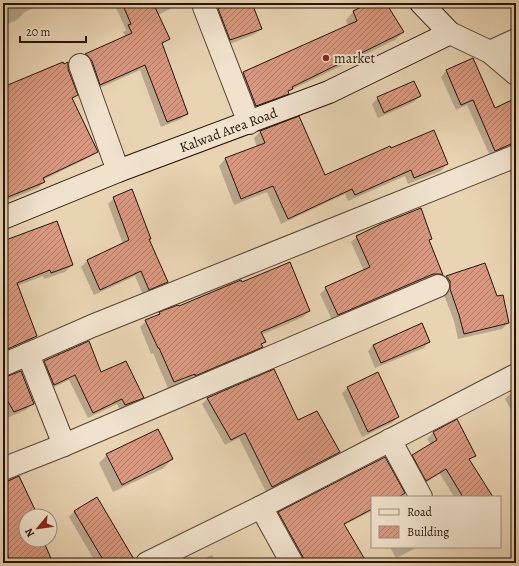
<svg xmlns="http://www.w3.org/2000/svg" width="519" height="566" font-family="Alegreya,serif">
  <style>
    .shadow { fill: #0003; fill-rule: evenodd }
    .building { fill: url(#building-hatch); stroke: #261406 }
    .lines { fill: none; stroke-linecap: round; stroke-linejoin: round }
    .street-casing { stroke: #564431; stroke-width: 24 }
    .secondary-casing { stroke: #261406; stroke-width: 24 }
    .street { stroke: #f0e2cd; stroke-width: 22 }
    .secondary { stroke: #f0e2cd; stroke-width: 22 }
    .poi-dot { fill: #8f2418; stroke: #f0e2cd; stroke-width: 1.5 }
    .labels { text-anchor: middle; stroke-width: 4; stroke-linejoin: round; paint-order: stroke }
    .poi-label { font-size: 14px; fill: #261406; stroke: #f0e2cd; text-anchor: start }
    .street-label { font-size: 14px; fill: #261406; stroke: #f0e2cd }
  </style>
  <defs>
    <pattern id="building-hatch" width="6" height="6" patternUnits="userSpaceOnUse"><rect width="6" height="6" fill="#d9987f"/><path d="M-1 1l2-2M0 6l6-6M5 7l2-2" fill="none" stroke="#b07b66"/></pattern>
  </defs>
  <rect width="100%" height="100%" fill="#e8d3b2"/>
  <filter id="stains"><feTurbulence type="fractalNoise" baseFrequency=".005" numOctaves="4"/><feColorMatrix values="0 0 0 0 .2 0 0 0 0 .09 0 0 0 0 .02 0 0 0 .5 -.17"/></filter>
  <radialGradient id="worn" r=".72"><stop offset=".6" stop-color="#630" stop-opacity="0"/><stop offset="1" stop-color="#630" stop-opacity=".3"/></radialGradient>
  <g class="shadow">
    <path d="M3,3H44L25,12L17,20L3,26Z"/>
    <path d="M114,3H182L158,15L169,39L161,45L187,114L181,119L161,127L140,70L95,90L80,60L86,55L126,37L123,32L126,30ZM87,55H89L95,64L94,65Z"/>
    <path d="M249,3H251L261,28L255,34L225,46L215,20L220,14Z"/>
    <path d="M373,3H385L403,32L395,40L289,91L281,101L248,113L236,80L243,73L348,26L346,20L353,12Z"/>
    <path d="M67,69L76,95L72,100L97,151L90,157L43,180L44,182L38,188L3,202V84L5,87Z"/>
    <path d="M446,71L495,110L516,101V151L490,156L467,105L456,110L441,77Z"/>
    <path d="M420,96L414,102L378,118L372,104L378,98Z"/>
    <path d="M299,118L324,176L447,164L441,171L408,184L405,176L348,201L345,194L281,224L267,192L234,205L219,166L225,159L257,147L254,138L260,132Z"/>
    <path d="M114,198L150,238L148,240L167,282L161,287L143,295L135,276L94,295L81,267L87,261L123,244L108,204Z"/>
    <path d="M357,237L431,239L429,242L442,275L436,280L332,320L320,294L326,288L364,271L351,242Z"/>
    <path d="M3,238L5,241L72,265L65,272L44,279L43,276L17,286L36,336L29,343L3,354Z"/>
    <path d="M484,264L496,297L508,323L502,329L458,339L454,321L444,295V287L441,283L446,277Z"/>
    <path d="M241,284L309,311L303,317L261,335L264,341L261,345L262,347L255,353L189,381L188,380L168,388L153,353L151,354L140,327L146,321L157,316L160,313Z"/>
    <path d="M515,321H516V341L510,327Z"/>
    <path d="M429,342L424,348L375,368L368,351L373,345Z"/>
    <path d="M45,361L100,374L143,397L137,403L120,410L117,404L88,418L69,380L48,390L39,367Z"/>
    <path d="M3,378L33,403L26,410L7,418L3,411Z"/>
    <path d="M348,388L398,417L392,423L362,437L342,393Z"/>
    <path d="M516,390V419L505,399L511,393Z"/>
    <path d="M208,398L298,422L339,452L333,458L266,492L239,438L225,445L202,404Z"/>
    <path d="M457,421L474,456L469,461L492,497H454L440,474L420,486L407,461L413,456L431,445L427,439L433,433Z"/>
    <path d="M107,455L172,459L164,468L113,492L99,463Z"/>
    <path d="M385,458L406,497H372V511L344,525L366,563H299L274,518L279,513Z"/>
    <path d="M3,482L37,516H26V540H41L52,563H3Z"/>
    <path d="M97,498L127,563H96L69,517L74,512Z"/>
    <path d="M390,547H418L396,558Z"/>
    <path d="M212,555L216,563H194Z"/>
  </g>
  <g class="building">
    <path d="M122,3H153L170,39L162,43L188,114L167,122L145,65L100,85L92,61L88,56L85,54L132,33L128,25L131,24Z"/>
    <path d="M216,3H252L262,29L230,40Z"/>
    <path d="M370,3H386L404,32L292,87L293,89L288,91L289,94L256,106L243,72L357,21L353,11Z"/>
    <path d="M473,58L495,108L516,98V144H511L495,151L473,100L461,105L446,70Z"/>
    <path d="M63,62L64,64L68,62V69L78,95L72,98L98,152L43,178L45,182L3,199V87Z"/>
    <path d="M414,81L421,96L384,113L377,97Z"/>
    <path d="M299,116L325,175L390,146L391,148L434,130L448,164L414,178L411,170L355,195L352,189L288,219L273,186L241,199L225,158L265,143L260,131Z"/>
    <path d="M132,189L151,239H149L168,282L149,290L141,271L100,290L87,260L129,240L113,197Z"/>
    <path d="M421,208L432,239L429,240L443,275L439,274H433L338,315L325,287L370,267L356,236L381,224Z"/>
    <path d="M57,221L73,265L51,273L50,270L17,283L37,336L3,351V241Z"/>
    <path d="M290,262L310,311L261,332L266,342L261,344L263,347L195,376V374L174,382L159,348H158L145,320L160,314L159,312L178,305L179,306L241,280L242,282Z"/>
    <path d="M485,263L497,296L503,295L509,323L464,334L459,315L450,289V281L446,276Z"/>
    <path d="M422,323L430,342L381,363L373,345Z"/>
    <path d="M89,341L101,372L126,361L144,398L125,405L122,399L93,413L75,375L54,385L44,361Z"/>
    <path d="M274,369L298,420L317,411L340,452L272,487L245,433L231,440L207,398Z"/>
    <path d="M21,371L34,404L14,412L3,393V377L8,376Z"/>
    <path d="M378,372L399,417L368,432L347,387Z"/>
    <path d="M457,419L476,456L469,459L493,497H463L446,469L426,481L412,455L437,440L433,432Z"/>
    <path d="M158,429L173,459L122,485L106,454Z"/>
    <path d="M385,457L405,493L399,497H372V509L344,524L367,563H304L303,557L278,512Z"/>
    <path d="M19,476L38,516H26V540H43L53,563H11L3,546V481H8Z"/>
    <path d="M97,497L135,561V563H105L74,511Z"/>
  </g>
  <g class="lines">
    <g class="street-casing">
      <g id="street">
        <path d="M204,7L249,123"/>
        <path d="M450,33L490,52L516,74"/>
        <path d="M490,52L516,40"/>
        <path d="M80,65L118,171"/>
        <path d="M28,354L64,445"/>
        <path d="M3,365L92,326L516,156"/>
        <path d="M390,440L421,497"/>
        <path d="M3,469L64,445L438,286"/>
        <path d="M261,507L292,563"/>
        <path d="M147,563L261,507L516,375"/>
      </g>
    </g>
    <g class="secondary-casing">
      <g id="secondary">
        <path id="s1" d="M3,218L118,171L329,92L450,33L421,3"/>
      </g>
    </g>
    <use href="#street" class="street"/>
    <use href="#secondary" class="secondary"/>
  </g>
  <circle class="poi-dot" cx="326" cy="58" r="4"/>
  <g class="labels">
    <g class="poi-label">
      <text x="334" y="63">market</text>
    </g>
    <g class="street-label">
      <text dy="5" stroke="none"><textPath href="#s1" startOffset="242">Kalwad Area Road</textPath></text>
    </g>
  </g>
  <rect width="519" height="566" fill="none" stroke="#e8d3b2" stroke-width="16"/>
  <rect x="4" y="4" width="511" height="558" fill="none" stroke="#261406" stroke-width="2"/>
  <rect x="8" y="8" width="503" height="550" fill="none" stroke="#261406"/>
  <rect x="371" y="496" width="130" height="52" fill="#f0e2cd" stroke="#9f907d"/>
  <rect x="379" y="509" width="20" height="6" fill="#f0e2cd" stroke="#9f907d"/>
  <text x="407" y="516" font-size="12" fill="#261406">Road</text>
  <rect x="379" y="526" width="20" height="12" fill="url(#building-hatch)" stroke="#9f907d"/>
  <text x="407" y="536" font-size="12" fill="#261406">Building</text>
  <g transform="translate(38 528) rotate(241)"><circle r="19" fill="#f0e2cd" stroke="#9f907d"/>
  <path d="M0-3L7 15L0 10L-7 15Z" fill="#8f2418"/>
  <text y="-6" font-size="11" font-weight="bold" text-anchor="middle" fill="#261406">N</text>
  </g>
  <path d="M20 36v6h66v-6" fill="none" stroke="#261406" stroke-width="2"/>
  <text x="26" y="36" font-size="12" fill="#261406" stroke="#f0e2cd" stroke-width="3" paint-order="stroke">20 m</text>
  <rect width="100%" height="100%" filter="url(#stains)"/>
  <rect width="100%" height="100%" fill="url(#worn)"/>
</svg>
